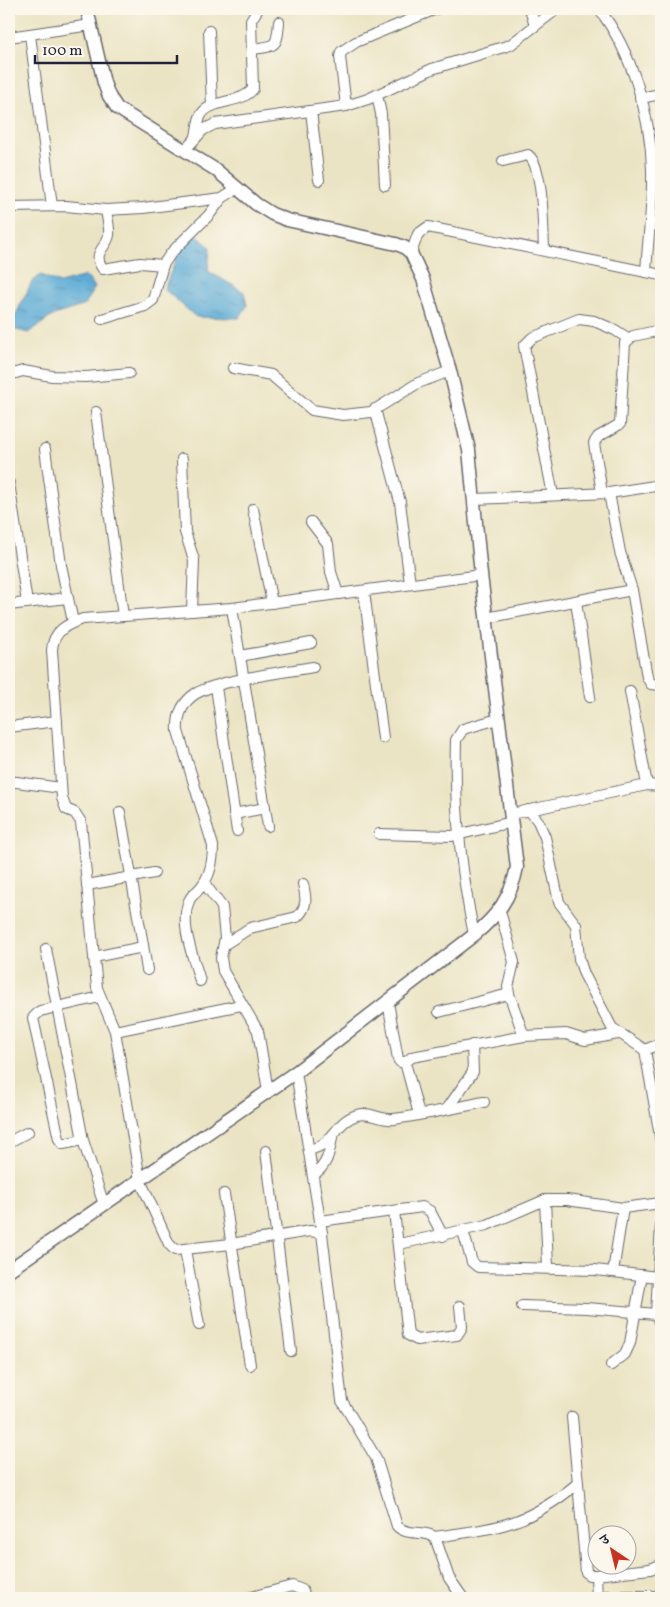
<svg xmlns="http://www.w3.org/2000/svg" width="670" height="1607" font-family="Vollkorn,'Noto Serif Devanagari',serif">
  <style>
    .water { fill: url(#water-ripples); stroke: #3e6688 }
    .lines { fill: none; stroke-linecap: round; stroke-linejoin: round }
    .minor-casing { stroke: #68666b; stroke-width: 12 }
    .tertiary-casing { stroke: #68666b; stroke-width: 15 }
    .minor { stroke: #fff; stroke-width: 10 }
    .tertiary { stroke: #fff; stroke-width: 12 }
  </style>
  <defs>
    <pattern id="water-ripples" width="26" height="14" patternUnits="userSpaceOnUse" patternTransform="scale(1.25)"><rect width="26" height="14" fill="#5babd5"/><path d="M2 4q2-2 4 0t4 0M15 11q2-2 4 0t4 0" fill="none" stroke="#4b8bae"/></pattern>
  </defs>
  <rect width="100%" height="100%" fill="#fbf7ec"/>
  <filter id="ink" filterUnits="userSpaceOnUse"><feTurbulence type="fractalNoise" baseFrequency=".02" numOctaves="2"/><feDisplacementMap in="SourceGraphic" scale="10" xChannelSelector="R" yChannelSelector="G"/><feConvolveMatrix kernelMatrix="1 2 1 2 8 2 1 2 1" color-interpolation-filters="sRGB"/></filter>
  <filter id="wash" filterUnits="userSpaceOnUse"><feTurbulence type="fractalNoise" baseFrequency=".0096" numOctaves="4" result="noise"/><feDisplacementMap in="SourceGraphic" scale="20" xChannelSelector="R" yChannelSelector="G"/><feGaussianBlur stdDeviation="1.12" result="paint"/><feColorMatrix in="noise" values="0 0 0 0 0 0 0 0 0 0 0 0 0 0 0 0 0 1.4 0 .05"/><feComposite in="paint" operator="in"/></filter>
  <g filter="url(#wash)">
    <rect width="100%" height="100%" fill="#ebe4c4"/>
    <g class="water">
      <path d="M197,236L210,247L208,271L244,292L247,306L239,318L196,317L164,289L183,242Z"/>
      <path d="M41,275L60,283L86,276L95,287L85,305L54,315L28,333L9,328L32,282Z"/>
    </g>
  </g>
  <g filter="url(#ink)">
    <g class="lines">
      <g class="minor-casing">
        <g id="minor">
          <path d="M530,9L535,26"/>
          <path d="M599,9C632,52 651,116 652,170C653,204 648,238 646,272"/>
          <path d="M209,31L212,106"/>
          <path d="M30,35L52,206"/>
          <path d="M9,37L91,25"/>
          <path d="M253,49C277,46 277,46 279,22"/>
          <path d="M377,95L381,114L385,185"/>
          <path d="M640,98L661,94"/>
          <path d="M346,106L340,57L341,52L356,42L436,9"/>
          <path d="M311,111L319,180"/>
          <path d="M196,137C197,131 198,123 200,117C208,98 241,105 253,89L251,20L258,9"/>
          <path d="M185,150L203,130L215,124L346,106L368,99L432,69L510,45L557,9"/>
          <path d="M503,161L528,155C544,166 543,231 544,250"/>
          <path d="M9,207L66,206L106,210L143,208L222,198"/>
          <path d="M106,210C107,218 110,228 109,235C107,248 91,252 103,269L140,263L163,265"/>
          <path d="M411,253L418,234L428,227L661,275"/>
          <path d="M102,319L145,306L153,300L163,265L171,253L209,215L222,198L236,189"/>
          <path d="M233,368L271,375L312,410L343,415L371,412L418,383L450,371"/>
          <path d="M9,375L23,371L52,376L86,377L129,373"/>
          <path d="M375,409L400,502L410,584"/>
          <path d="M96,412L123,616"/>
          <path d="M45,449L61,565L73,622"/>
          <path d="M182,459L185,532L194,560L192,611"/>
          <path d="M9,483L27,603"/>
          <path d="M602,493L594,443L598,437L620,424L625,343L633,336L661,330"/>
          <path d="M609,493L620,552L632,590L647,677L651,684L661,685"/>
          <path d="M553,495L524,346L532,338L579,319L594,321L615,330L629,339"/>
          <path d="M475,499L609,493L661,485"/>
          <path d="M253,509L272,603"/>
          <path d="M311,522L328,544L331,572L338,594"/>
          <path d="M364,591L383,738"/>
          <path d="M576,601L590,697"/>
          <path d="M9,605L67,598"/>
          <path d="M232,608L268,826"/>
          <path d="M486,618L632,590"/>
          <path d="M240,656L311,643"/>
          <path d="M216,687L237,831"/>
          <path d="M630,691L647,785"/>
          <path d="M9,727L57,721"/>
          <path d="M9,781L61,788"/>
          <path d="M529,810L538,821L545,837L559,902L576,925L579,959L584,974L612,1028L645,1050L661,1142"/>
          <path d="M234,814L265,808"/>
          <path d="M511,814L647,785L661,786"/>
          <path d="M379,834L452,836L512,822"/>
          <path d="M204,883L222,907L225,938L221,958L223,971L258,1031L268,1091"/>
          <path d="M87,885L154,873"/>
          <path d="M500,911L514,962L508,987L509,994L524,1036"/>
          <path d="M474,935C461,871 454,806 456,740L463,729L498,719"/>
          <path d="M225,944L250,928L297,917C308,907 306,897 303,884"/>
          <path d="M143,945L147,970"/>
          <path d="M46,949L83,1140L104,1205"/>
          <path d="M94,957L138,948L143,945L120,812"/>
          <path d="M200,981C194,958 179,925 189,901C191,895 197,892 201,887C211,875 213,861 213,846L178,731C177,716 182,703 195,694C218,680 284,672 313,667"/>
          <path d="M388,1002L398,1059L400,1062H406"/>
          <path d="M439,1012L509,994"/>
          <path d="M115,1031L241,1005"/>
          <path d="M645,1050L661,1043"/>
          <path d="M296,1072L322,1233"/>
          <path d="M447,1109L473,1072L472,1045"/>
          <path d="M419,1114L406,1066V1062L412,1057L524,1036L566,1034L585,1040L618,1034"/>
          <path d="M83,1140L63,1144L59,1139L33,1018L40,1011L100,997"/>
          <path d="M9,1142L28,1132"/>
          <path d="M309,1150C336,1144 334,1122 357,1115C369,1111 381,1121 394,1119C424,1115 454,1108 484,1102"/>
          <path d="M266,1151L291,1351"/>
          <path d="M313,1175C327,1166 329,1154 332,1138"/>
          <path d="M224,1194L250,1365"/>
          <path d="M545,1200L548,1267"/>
          <path d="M394,1211L408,1335L417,1340L457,1335L462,1327L460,1306"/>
          <path d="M320,1221L422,1207L430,1211L443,1236"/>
          <path d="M661,1225L656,1314L661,1327"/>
          <path d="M463,1231L472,1262L478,1267L595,1270L658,1277"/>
          <path d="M399,1244L487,1225L545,1200H567L623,1208L661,1203"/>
          <path d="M185,1250L199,1325"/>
          <path d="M613,1272L623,1208"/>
          <path d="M522,1306L587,1308L656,1314"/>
          <path d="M611,1365L625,1354L630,1343L642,1275"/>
          <path d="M572,1417L586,1572L589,1575H596L650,1569L661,1565"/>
          <path d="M435,1537C497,1528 526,1526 577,1484"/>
          <path d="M596,1575L597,1598"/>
          <path d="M597,1596H661"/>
          <path d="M248,1598L292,1586L302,1590L306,1598"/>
          <path d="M463,1598L449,1578L435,1537C423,1530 406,1536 397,1526L376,1458L342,1401L322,1233L310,1231L231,1244L175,1250L169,1244L140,1180L115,1031L97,988L81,822L75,813L66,809L62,798L52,650C53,631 67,624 83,619L232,608L481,575"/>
        </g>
      </g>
      <g class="tertiary-casing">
        <path id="tertiary" d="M9,1270L296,1072L474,935C497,916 511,898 517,867L481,575L469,450L450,371L423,279L411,253L404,247L396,244L287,220L272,214L256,204L216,170L117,108L109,96L104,83L87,9"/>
      </g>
      <use href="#minor" class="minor"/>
      <use href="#tertiary" class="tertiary"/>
    </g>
  </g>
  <rect width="670" height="1607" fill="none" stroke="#fbf7ec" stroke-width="30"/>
  <g transform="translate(612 1550) rotate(325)"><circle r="24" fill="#fbf7ec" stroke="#a4a2a5"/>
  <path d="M0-4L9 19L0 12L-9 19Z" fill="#c8321e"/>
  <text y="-8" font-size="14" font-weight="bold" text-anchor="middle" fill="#22223b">उ</text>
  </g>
  <path d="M35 55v8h142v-8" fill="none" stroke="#22223b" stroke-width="2.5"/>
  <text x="42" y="55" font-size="15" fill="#22223b" stroke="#fbf7ec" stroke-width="4" paint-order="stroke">100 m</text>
</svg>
